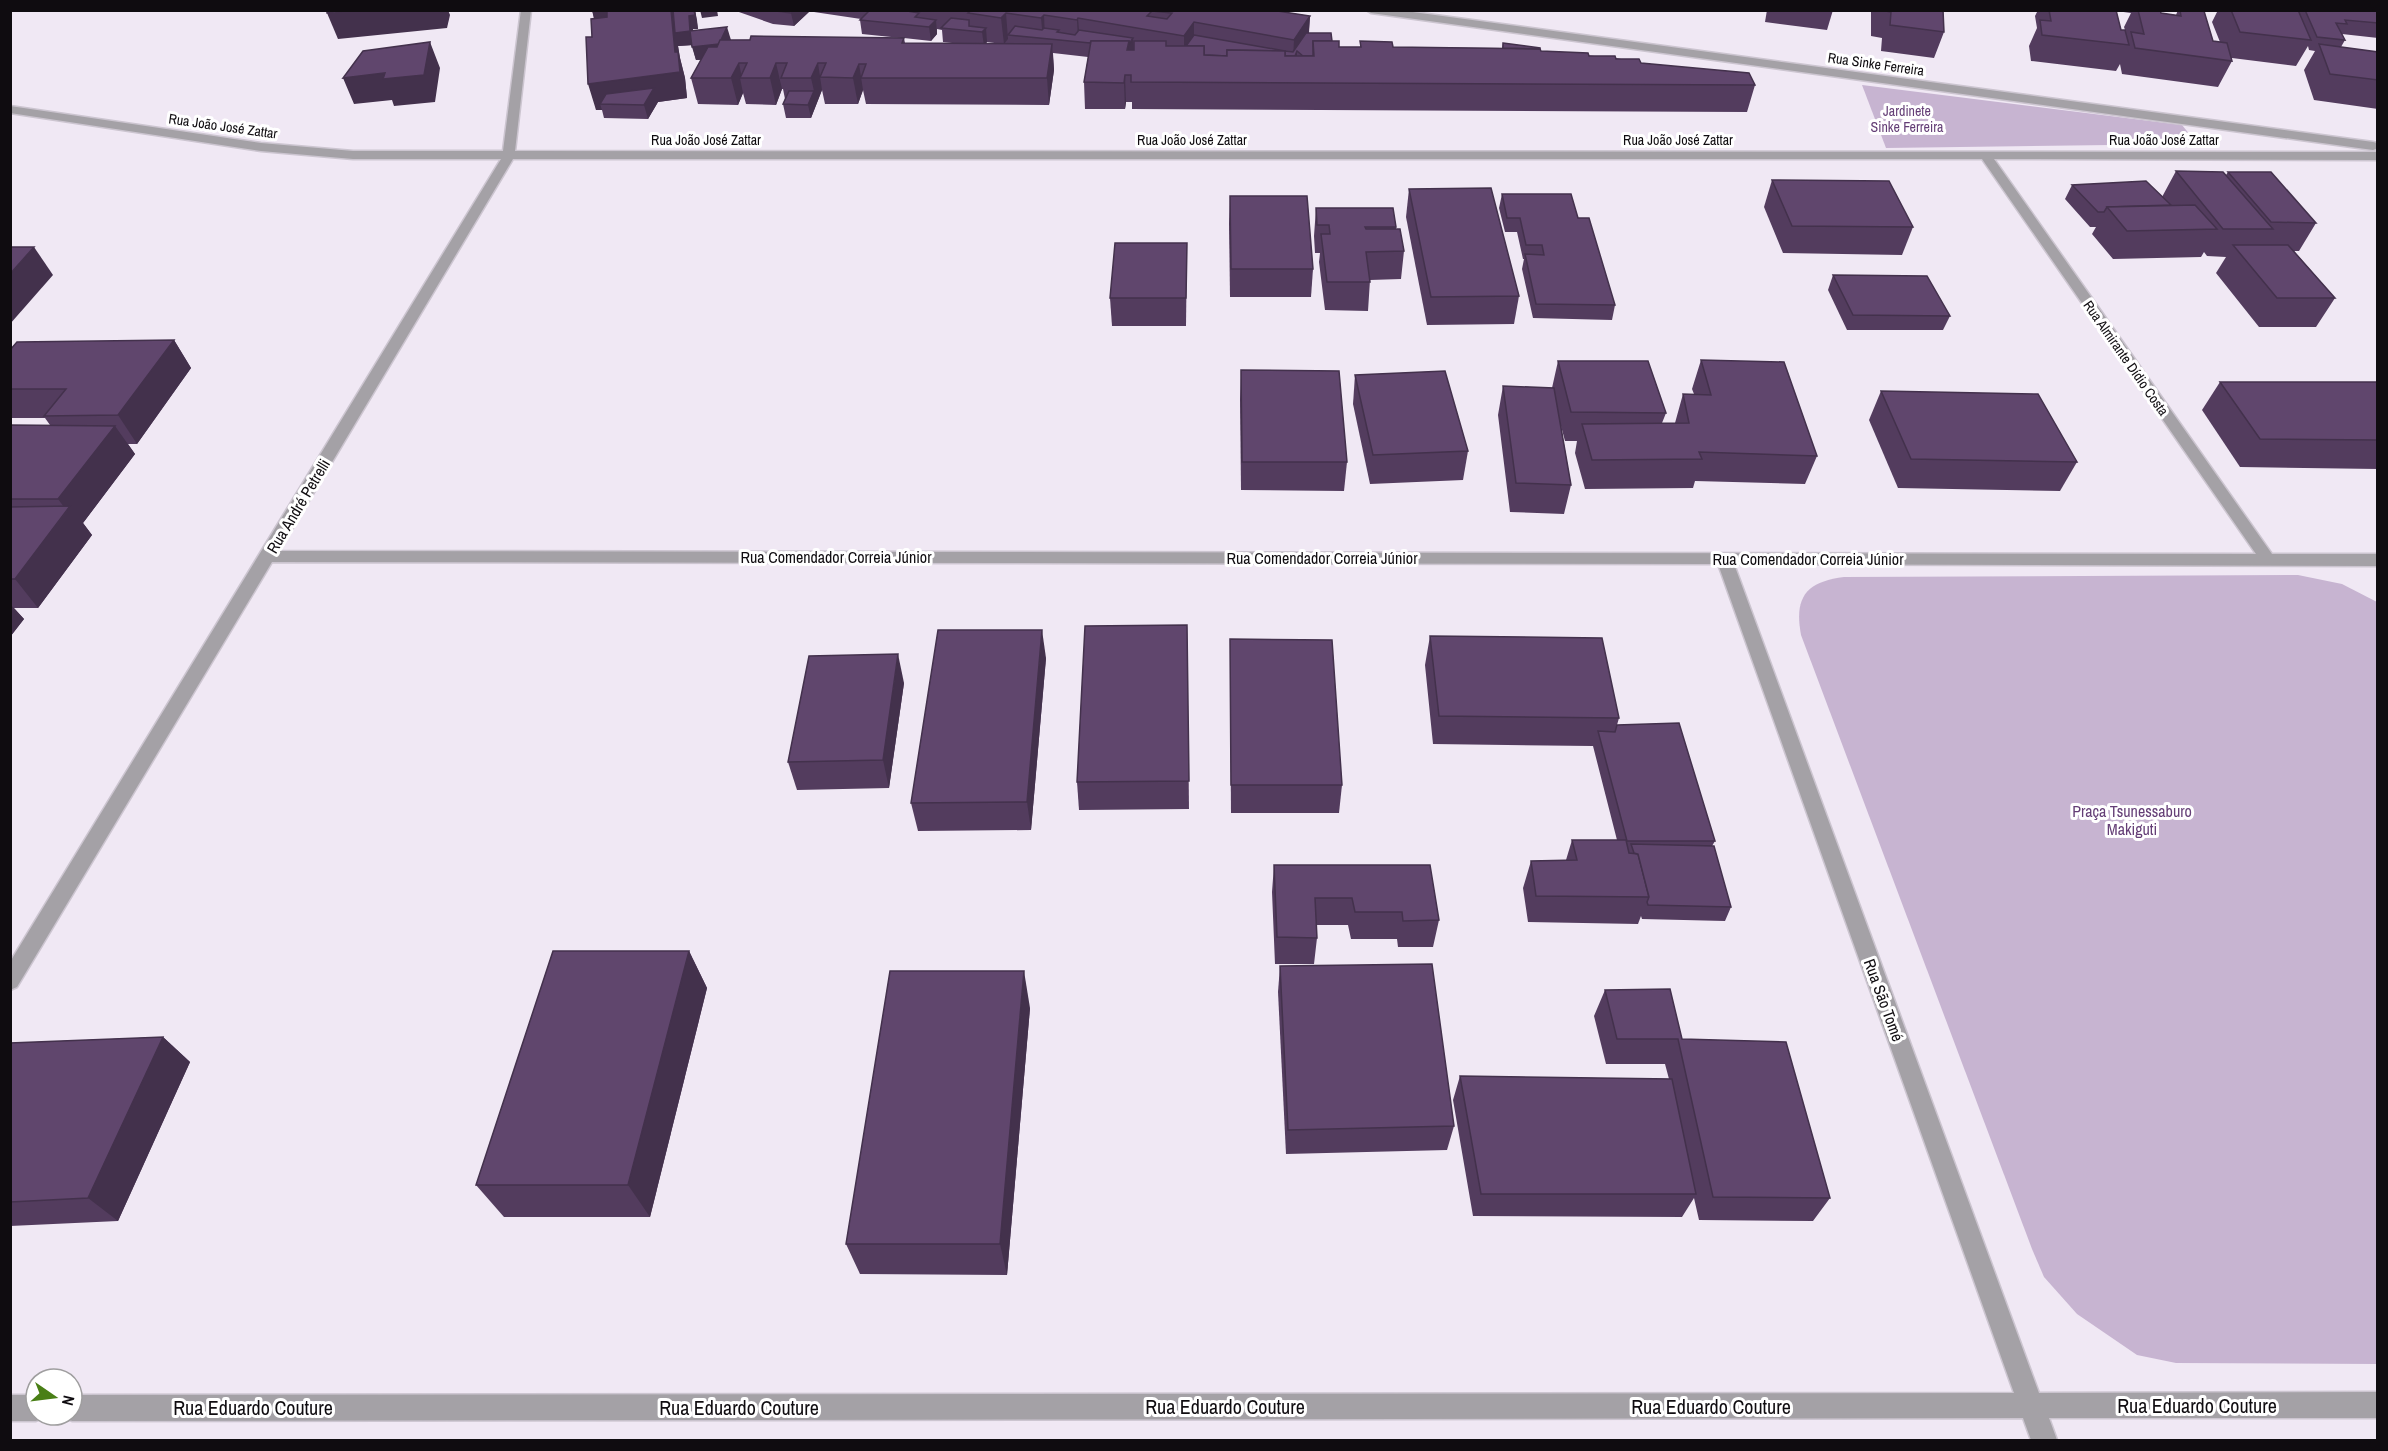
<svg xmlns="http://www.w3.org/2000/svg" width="2388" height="1451" font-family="'Archivo Narrow',sans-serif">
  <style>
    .green { fill: #c7b4d1 }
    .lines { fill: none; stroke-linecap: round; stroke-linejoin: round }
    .street-casing { stroke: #ccc5d0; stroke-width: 3 }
    .street { fill: #a4a1a6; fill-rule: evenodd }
    .wall { fill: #533c5e; fill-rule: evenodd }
    .shaded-wall { fill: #43314c }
    .building { fill: #60466d; stroke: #43314c; stroke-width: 1.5; fill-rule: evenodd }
    .labels { text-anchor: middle; stroke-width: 6; stroke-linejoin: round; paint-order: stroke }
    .far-street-label { font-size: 14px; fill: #0f0c10; stroke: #fff }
    .far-park-label { font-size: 14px; fill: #643e76; stroke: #fff }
    .street-label { font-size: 16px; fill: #0f0c10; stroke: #fff }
    .park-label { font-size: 16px; fill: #643e76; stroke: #fff }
    .near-street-label { font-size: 20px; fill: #0f0c10; stroke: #fff }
  </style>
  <rect width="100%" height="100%" fill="#f0e8f4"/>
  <g class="green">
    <path d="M1862,85L2182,125L2195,141L2189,144L1886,148Z"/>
    <path d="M2298,575L2342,584L2377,602V1364L2176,1363L2137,1355L2077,1314L2044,1277L2032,1249L1801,635C1794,597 1806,582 1844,577Z"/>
  </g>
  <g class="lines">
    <g class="street-casing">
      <g id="street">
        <path d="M521,10H531L515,151L2378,152V160L1994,159L2272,554H2378V566L1734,564L2039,1393L2378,1392V1418H2049L2057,1440H2031L2023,1418L72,1421L63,1417L62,1415H72V1395L2014,1393L1718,564L272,562L17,987L10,990V962L501,159H353L261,151L10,113V106L261,143L353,151H503ZM513,159H1982L2256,554L279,551Z"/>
        <path d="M1366,10H1398L2373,142L2377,143L2378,148L2373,150L1371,13Z"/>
        <path d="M10,1395H36V1415H46L45,1417L36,1421H10Z"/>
      </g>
    </g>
    <use href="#street" class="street"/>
  </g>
  <g class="wall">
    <path d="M592,10H695L698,29H693V31L730,40L901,38L862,34L860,20L861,19L814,12L813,10H1271L1310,16L1309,33L1332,41L1339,47H1360V41L1393,47L1502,48L1503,43L1541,51L1616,58L1755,85L1747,112L1132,109V102H1126L1125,109H1085L1084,82L1088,57L1053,53L1054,70L1049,105L866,104L863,90L858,104H825L822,90L811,118H786L783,104L785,99L783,89H782L776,105L746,104L743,93L738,105L698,104L691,78L701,60H696L692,45L678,46L680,58L685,78L687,98L658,102L648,119L604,118L602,110H596L592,37L594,19ZM937,29L942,30L943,42L961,44L905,43L904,38L931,41L937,34ZM987,42L1002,44H985Z"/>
    <path d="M811,10L794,26L773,24L736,11Z"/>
    <path d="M1767,10H1833L1827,30L1765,22Z"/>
    <path d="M1871,10H1943L1944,32L1934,58L1881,51L1882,38L1871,36Z"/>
    <path d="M2038,10H2160L2161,13L2176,15L2178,10L2204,11L2213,41L2220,42L2212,22L2218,10H2377L2378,38L2342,34L2345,40L2341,47L2378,52V109L2314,100L2304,70L2315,51L2309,50L2308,46L2296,66L2232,58V61L2218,87L2122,74L2120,64L2116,71L2031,61L2029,46L2037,28L2035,16ZM2116,11L2131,13L2124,27L2125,30H2121Z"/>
    <path d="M2176,171L2226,175L2228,172L2316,223L2299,251H2294L2335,298L2316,327H2259L2216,273L2226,257L2207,256L2204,252L2201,257L2113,259L2092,234L2096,227H2090L2065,199L2072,185L2162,197Z"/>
    <path d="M1772,180L1913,227L1902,255L1783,253L1764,207Z"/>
    <path d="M1409,189L1519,296L1514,324L1427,325L1406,217Z"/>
    <path d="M1502,194L1578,218L1615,305L1612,320L1533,318L1522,269L1524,259H1523L1517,232H1505L1499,208Z"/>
    <path d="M1230,196L1313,269L1311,297H1230L1229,223Z"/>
    <path d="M1316,208L1396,227V229L1404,251L1401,279L1370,280L1368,311L1325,310L1319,262L1320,253H1315L1314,236Z"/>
    <path d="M1187,243L1186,326H1112L1110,298Z"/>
    <path d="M1833,275L1950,316L1943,330H1847L1828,290Z"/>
    <path d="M174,340L191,368L137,444H128L135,454L83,523L92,535L38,608H14L24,619L10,637V425H50L45,418H10V389Z"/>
    <path d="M1701,360L1817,456L1805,484L1695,481L1693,488L1585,489L1575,453L1577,441H1565L1561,426L1571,485L1564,514L1510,512L1498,415L1503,386L1552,388L1558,361L1666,413L1662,423H1675L1683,394H1694L1692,389Z"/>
    <path d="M1241,370L1347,462L1344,491L1241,490L1240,399Z"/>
    <path d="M1355,375L1468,451L1463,480L1370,484L1353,404Z"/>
    <path d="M2220,382H2378V469L2240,467L2202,410Z"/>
    <path d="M1881,391L2077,462L2060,491L1898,488L1869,420Z"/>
    <path d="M1187,625L1189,809L1079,810L1077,782Z"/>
    <path d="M1430,636L1619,718L1617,725L1715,841L1712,846L1731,907L1725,921L1642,919L1641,916L1638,924L1528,922L1523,888L1531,861L1566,860L1572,840H1617L1593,746L1433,744L1425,665Z"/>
    <path d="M1230,639L1342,785L1339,813H1231L1230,667Z"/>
    <path d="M1046,658L1031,830L918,831L911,803Z"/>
    <path d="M904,683L889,788L797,790L788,762Z"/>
    <path d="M1274,865L1439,920L1433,947H1398L1397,939H1351L1348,925H1316L1317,938L1314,964H1275L1272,892Z"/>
    <path d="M689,951L707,988L650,1217H504L476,1185Z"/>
    <path d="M1280,966L1454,1126L1447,1150L1286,1154L1278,992Z"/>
    <path d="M1605,990L1682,1039L1830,1198L1813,1221L1699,1220L1694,1198L1682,1217L1473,1216L1453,1100L1460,1076L1669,1079L1665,1064H1606L1594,1016Z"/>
    <path d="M1030,1008L1007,1275L860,1274L846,1244Z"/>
    <path d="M163,1037L190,1062L118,1221L10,1226V1043Z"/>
  </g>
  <g class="shaded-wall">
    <path d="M353,10H448L450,15L447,28L338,39L327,13Z"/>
    <path d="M592,10H608L615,34L599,36Z"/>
    <path d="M671,10H675L689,16L695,10L697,20L698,29H693L694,45L678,46L680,58L685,78L687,98L658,102L648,119L644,105L600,104L602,110H596L588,84L675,52Z"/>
    <path d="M700,10H717L718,16L702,18Z"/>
    <path d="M794,10H811L794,26L791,13Z"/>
    <path d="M1006,13L1008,39L1004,44L1001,18Z"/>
    <path d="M1044,15L1045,39H1043L1041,18Z"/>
    <path d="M1310,16L1308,42L1297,51V65L1293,59L1294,40Z"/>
    <path d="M1078,18L1080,42H1078L1077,20Z"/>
    <path d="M936,20L937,34L931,41L929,27Z"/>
    <path d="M1194,22V48L1184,53V36Z"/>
    <path d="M727,27L731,40L722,57L696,60L692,47Z"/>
    <path d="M986,28L987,42L984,46L982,32Z"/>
    <path d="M1133,38L1134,52L1130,67L1128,76L1127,47Z"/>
    <path d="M430,42L440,68L435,102L394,106L392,100L354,104L343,78Z"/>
    <path d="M1052,44L1054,70L1049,105L1047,78Z"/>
    <path d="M739,63L742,78H740L743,93L738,105L731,78Z"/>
    <path d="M776,63L782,89L776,105L770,78Z"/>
    <path d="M818,63L822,90L811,118L808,105L814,91L811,78Z"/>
    <path d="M859,64L863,90L858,104L853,78Z"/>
    <path d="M1125,75L1126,102L1125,109L1124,83Z"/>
    <path d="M34,247L53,275L10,324V274Z"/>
    <path d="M174,340L191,368L137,444L118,415Z"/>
    <path d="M115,426L135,454L83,523L92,535L38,608L15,579L67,511L58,499Z"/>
    <path d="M10,604L24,619L10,637Z"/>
    <path d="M1042,630L1046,658L1031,830L1027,802Z"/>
    <path d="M898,654L904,683L889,788L883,760Z"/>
    <path d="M689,951L707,988L650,1217L628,1185Z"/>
    <path d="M1024,971L1030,1008L1007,1275L1000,1244Z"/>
    <path d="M163,1037L190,1062L118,1221L88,1198Z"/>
  </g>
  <g class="building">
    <path d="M327,10H353L327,13Z"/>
    <path d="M607,10H671L675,52H678L680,72L588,84L586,37H592L591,19L607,17Z"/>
    <path d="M673,10H694L695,15L689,16L690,31L727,27L719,44L692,47L690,31L675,33Z"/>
    <path d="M769,10H794L791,13Z"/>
    <path d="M870,10H901L919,13L915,17L936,20L929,27L860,20Z"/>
    <path d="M971,10H1271L1310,16L1294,40L1194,22L1184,36L1078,18L1077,20L1044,15L1041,18L1006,13L1001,18L968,13ZM1152,11L1172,13L1167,19L1147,16Z"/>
    <path d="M1879,10H1943L1944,32L1890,25L1891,12Z"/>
    <path d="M2049,10H2116L2121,30H2125L2129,45L2042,35L2040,20L2051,21Z"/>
    <path d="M2138,10H2160L2161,13L2181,16L2180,10L2204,11L2213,41L2227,43L2232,61L2135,48L2131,32L2144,34Z"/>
    <path d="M2231,10H2298L2311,40L2240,32Z"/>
    <path d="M2305,10H2377L2378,23L2345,20L2347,24L2336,23L2345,40L2317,37Z"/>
    <path d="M951,18L969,20V26L986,28L982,32L941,28Z"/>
    <path d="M1015,26L1042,30L1044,28L1059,30L1057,32L1075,35L1079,30L1133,38L1129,44V41H1091L1090,43L1008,35Z"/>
    <path d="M1306,33H1331L1332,41H1313V56H1303L1297,51L1295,56H1285V51L1293,52Z"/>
    <path d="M1194,35L1285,51L1227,50V56L1204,55V46H1186Z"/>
    <path d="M751,36L904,38L902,43L1052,44L1047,78H861L866,64H859L853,78L820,77L826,63H818L811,78H781L787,63H776L770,78H740L747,63H739L731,78H691L708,47H717L720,40H750Z"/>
    <path d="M1091,41H1129L1127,50H1134V41H1166V46H1204V55L1227,56V50L1285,51V56H1314L1313,41H1339V47H1361L1360,41L1392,42L1393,47L1540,49L1541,51L1588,53L1589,56H1615L1616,59H1639L1641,63L1749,73L1755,85L1131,82V75H1125L1124,83L1084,82Z"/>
    <path d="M430,42L424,75L383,79L385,73L343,78L363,51Z"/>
    <path d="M1503,43L1540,48V49L1503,48Z"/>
    <path d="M2319,44L2378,52V80L2330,74Z"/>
    <path d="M654,88L644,105L600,104L606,94Z"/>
    <path d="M789,91H814L808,105L783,104Z"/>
    <path d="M2176,171L2223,172L2273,229H2223Z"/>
    <path d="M2228,172H2271L2316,223L2271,222Z"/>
    <path d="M1772,180L1889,181L1913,227L1792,226Z"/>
    <path d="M2146,181L2171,205L2107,207L2104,212H2098L2072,185Z"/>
    <path d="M1491,188L1519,296L1431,297L1409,189Z"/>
    <path d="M1502,194H1571L1578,218H1589L1615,305L1536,304L1525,254L1544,255L1542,245H1526L1520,218H1507Z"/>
    <path d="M1230,196H1307L1313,269H1231Z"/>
    <path d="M2195,205L2217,229L2127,231L2107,207Z"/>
    <path d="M1316,208H1393L1396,227H1365L1366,229H1400L1404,251L1366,252L1370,282H1327L1321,234H1330L1329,225H1317Z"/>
    <path d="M1115,243H1187L1186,298H1110Z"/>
    <path d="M2233,245H2288L2335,298H2277Z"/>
    <path d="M10,247H34L10,274Z"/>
    <path d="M1833,275L1927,276L1950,316L1853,315Z"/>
    <path d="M174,340L118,415L44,416L66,389H10V350L17,342Z"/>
    <path d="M1701,360L1784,362L1817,456L1699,452L1702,459L1592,460L1582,424L1689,423L1683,394L1711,395Z"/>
    <path d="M1558,361H1648L1666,413L1571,412Z"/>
    <path d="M1241,370L1339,371L1347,462H1242Z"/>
    <path d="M1445,371L1468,451L1373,455L1355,375Z"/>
    <path d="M2220,382H2378V440L2260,439Z"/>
    <path d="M1503,386L1554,388L1571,485L1516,483Z"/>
    <path d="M1881,391L2038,394L2077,462L1911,459Z"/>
    <path d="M10,425L115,426L58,499H10Z"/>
    <path d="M70,506L15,579H10V507Z"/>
    <path d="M1187,625L1189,781L1077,782L1085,626Z"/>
    <path d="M938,630H1042L1027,802L911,803Z"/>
    <path d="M1430,636L1602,638L1619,718L1439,716Z"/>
    <path d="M1230,639L1332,640L1342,785H1231Z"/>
    <path d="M898,654L883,760L788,762L809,656Z"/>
    <path d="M1679,723L1715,841H1627L1598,731L1615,732L1617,725Z"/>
    <path d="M1572,840H1626L1629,853L1638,854L1649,897L1536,896L1531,861L1577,860Z"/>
    <path d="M1631,844L1714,846L1731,907L1648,905L1647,902L1649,897L1638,854L1634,853Z"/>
    <path d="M1274,865H1430L1439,920L1403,921L1402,912H1355L1352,898H1315L1317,938L1277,937Z"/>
    <path d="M553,951H689L628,1185H476Z"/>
    <path d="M1432,964L1454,1126L1288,1130L1280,966Z"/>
    <path d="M890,971H1024L1000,1244H846Z"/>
    <path d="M1670,989L1682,1039L1786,1042L1830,1198L1713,1197L1678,1039H1617L1605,990Z"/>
    <path d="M163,1037L88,1198L10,1202V1043Z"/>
    <path d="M1460,1076L1672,1079L1696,1194H1481Z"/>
  </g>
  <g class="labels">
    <g class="far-street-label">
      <text transform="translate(1876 64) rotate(8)" y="5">Rua Sinke Ferreira</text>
      <text transform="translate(223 126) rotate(8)" y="5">Rua João José Zattar</text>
      <text x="706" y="145">Rua João José Zattar</text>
      <text x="1192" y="145">Rua João José Zattar</text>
      <text x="1678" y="145">Rua João José Zattar</text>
      <text x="2164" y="145">Rua João José Zattar</text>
      <text transform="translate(2126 358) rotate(55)" y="5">Rua Almirante Dídio Costa</text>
    </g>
    <g class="far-park-label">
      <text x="1907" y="116">Jardinete<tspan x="1907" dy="16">Sinke Ferreira</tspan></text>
    </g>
    <g class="street-label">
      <text transform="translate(298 506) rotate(-59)" y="6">Rua André Petrelli</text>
      <text x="836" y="563">Rua Comendador Correia Júnior</text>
      <text x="1322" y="564">Rua Comendador Correia Júnior</text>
      <text x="1808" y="565">Rua Comendador Correia Júnior</text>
      <text transform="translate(1884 1000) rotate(70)" y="6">Rua São Tomé</text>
    </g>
    <g class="park-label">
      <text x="2132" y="817">Praça Tsunessaburo<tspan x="2132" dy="18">Makiguti</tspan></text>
    </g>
    <g class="near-street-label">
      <text x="2197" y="1413">Rua Eduardo Couture</text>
      <text x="1225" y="1414">Rua Eduardo Couture</text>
      <text x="1711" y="1414">Rua Eduardo Couture</text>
      <text x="253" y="1415">Rua Eduardo Couture</text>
      <text x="739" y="1415">Rua Eduardo Couture</text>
    </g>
  </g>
  <rect width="2388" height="1451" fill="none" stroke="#0f0c10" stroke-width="24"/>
  <g transform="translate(54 1397) rotate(104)"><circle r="28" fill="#ffffff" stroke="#9f9e9f" stroke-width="1.5"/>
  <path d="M0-4.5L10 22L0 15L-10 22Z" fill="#497f16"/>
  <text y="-9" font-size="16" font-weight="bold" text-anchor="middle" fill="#0f0c10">N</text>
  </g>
</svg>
